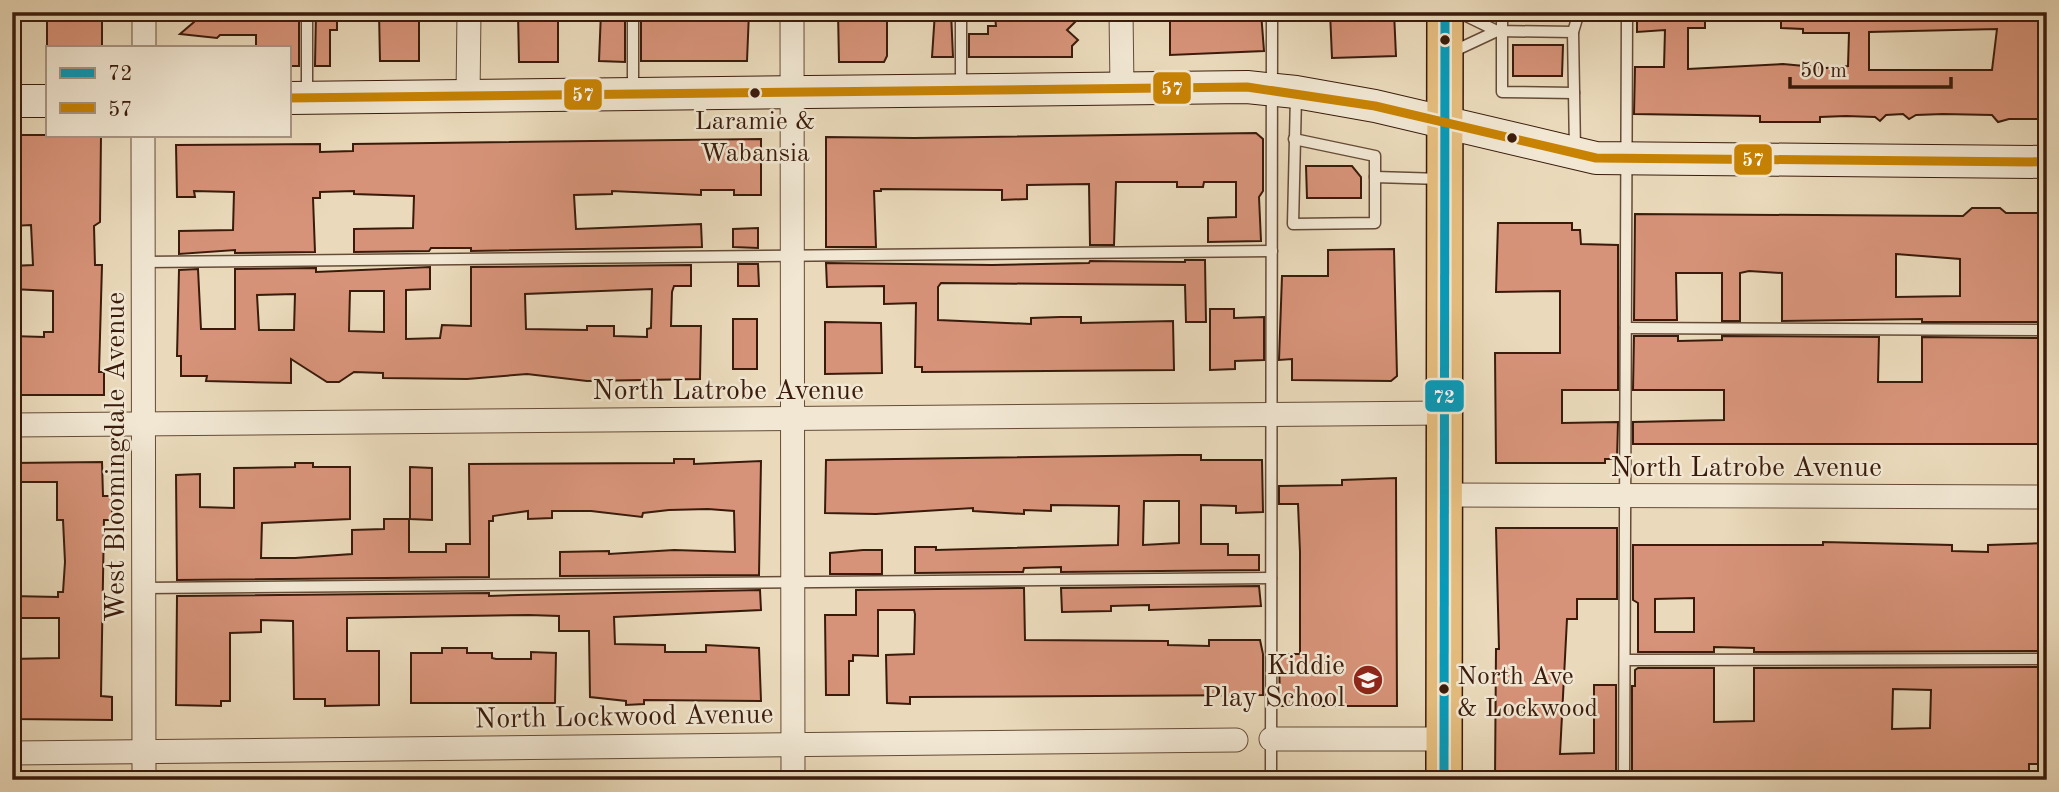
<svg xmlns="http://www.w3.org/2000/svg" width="2059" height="792" font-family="'Old Standard TT',serif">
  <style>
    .building { fill: #d79379; stroke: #3a1b0b; stroke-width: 2; fill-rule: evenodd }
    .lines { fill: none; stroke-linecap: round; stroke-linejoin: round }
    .lane-casing { stroke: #664b37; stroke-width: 13 }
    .street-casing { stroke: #664b37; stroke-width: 25 }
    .secondary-casing { stroke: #3a1b0b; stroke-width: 34 }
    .primary-casing { stroke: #3a1b0b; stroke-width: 38 }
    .lane { stroke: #f1e7d3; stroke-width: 10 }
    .street { stroke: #f1e7d3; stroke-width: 23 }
    .secondary { stroke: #f1e7d3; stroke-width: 32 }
    .primary { stroke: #e5bd7e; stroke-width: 35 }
    .bus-1-casing { stroke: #f1e7d3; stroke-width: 14 }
    .bus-2-casing { stroke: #f1e7d3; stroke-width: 14 }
    .bus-1 { stroke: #069bba; stroke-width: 9 }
    .bus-2 { stroke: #c88303; stroke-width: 9 }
    .bus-dot { fill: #3a1b0b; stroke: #f1e7d3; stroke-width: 2.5 }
    .labels { text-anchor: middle; stroke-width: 5; stroke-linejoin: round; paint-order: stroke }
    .bus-label { font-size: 26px; fill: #3a1b0b; stroke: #f1e7d3 }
    .street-label { font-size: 28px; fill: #3a1b0b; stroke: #f1e7d3 }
    .poi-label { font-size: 28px; fill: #3a1b0b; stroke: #f1e7d3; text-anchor: end }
    .line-badge { stroke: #f1e7d3; stroke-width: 2.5 }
    .badge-label { font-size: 19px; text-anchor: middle; font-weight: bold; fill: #fff }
  </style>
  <rect width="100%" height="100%" fill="#eadabb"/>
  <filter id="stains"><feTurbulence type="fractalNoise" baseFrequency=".00286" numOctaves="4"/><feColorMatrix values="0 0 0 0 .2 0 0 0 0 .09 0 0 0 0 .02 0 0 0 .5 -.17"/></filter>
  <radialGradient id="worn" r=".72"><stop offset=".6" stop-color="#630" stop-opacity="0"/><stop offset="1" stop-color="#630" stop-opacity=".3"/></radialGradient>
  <g class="building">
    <path d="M54,12H102V47H47V18L54,17Z"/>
    <path d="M316,12H337V30H330V66H315Z"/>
    <path d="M379,12H419V61H380Z"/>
    <path d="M558,12V62H519L518,13Z"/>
    <path d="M601,12H625V62L599,61Z"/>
    <path d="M641,12H749L747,61H641Z"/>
    <path d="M838,12H887V56L884,62H839Z"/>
    <path d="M935,12H951L953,57H932Z"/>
    <path d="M1085,12L1067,30L1078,40L1072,46V57H969V34H988V26H996L995,17Z"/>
    <path d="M1170,12H1261L1264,51L1170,55Z"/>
    <path d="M1330,12H1394L1396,56L1332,58Z"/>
    <path d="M1637,12H1705V28H1688V69L1783,64L1826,68L1848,66L1849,33H1803V29L1781,28V12H2019V18H2047V119H2009L1998,122L1992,115L1943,114L1916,115L1909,119L1903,114L1886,115L1880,121L1875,117L1846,116L1820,117V122H1760V116L1634,114L1635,67H1664L1665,30L1637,32ZM1997,29L1992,70H1869V32Z"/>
    <path d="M194,14H258L263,19L299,18V66H289V47H256V35H220L217,38L180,34L194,22Z"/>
    <path d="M1513,45H1563L1562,76H1513Z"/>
    <path d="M1256,133L1263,139V191L1259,197L1261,241L1208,242V218L1236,217V182H1204L1203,187H1177V182H1116L1114,245H1090L1089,184L1027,185V199L1002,200V190L881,189V191H874L876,247H826V137L914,138Z"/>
    <path d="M12,135H101L100,222L94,226L95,265H102L99,372H104V395H12V336L44,337V332H53V291L12,289V266L33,265L31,225L12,226Z"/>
    <path d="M761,139V195H734V190H701V195L612,191V194L574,195L576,229L701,224L702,247L471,251V248H431L429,251L354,252V229L413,228L414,196L354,194V191L320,192V198H313L315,252L235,253V250L179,254V231L233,230L234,192L194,191L195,197H177L176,145L320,144V152L353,151V144Z"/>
    <path d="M1306,166H1352L1361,177V198H1307Z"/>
    <path d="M1972,208H2000L2006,213H2047V322H1922V319L1782,321V273L1749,271L1740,273V321H1722V273H1676L1677,320H1634L1635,214L1963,216ZM1896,254L1960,259V296L1896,297Z"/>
    <path d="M1498,223H1572V230H1580L1581,244L1618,245V390H1562V423L1618,422L1617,459H1605V463H1496L1495,353H1560V291L1496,292Z"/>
    <path d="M758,228V248L733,247V229Z"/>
    <path d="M1394,249L1397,376L1391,381L1292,380V359L1279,360L1282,276H1328V250Z"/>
    <path d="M1185,260H1205L1206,322H1186L1185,285L941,283L938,287V320L1031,324V318L1060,317H1081V323L1173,321L1174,370L922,372V367H915L916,303L884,304V286L827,287L826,263L992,265L1089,263L1090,261L1185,262Z"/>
    <path d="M738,264H758L759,286H738Z"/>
    <path d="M691,265V286H674L672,292L671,326H701L700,379L587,381L527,374L467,379L383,378V373L354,372L339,382H327L291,359V383L206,381L207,376H181V356H177L179,270L198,269L201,329H235V269L316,268V272L430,267V289L406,290V339L440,338L442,325L471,326V267ZM652,289L651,328L647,329V337L614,336V326H587V330L526,329L525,294ZM350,291H384V332L349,331ZM295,294L294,330H259L257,295Z"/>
    <path d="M1210,309H1234V318L1264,317V360L1235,361V369L1210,370Z"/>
    <rect x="733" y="319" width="24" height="50"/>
    <path d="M825,322L881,323L882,373L825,374Z"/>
    <path d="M1634,336H1678V341L1722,340V336L1879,337L1878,382H1922V337L2047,338V444H1633V422L1724,420V390H1633Z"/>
    <path d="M1179,455H1201V460H1262L1263,512L1236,513V506L1201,505V544H1228V555H1259V570L1061,572V567L1024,568L1023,572L915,573V547H936V550L1118,545L1119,506L1051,505V511L1024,510V514L973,511V508L876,514L825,513L826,460ZM1144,501H1179V543L1143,545Z"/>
    <path d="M674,459H694V464L761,461L759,575L560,576V552L609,551V554L674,550L735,552L734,511L708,509L669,510L643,513L642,517L591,511H552V518L528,519V511L493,516V521H489V577L177,580L176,475L200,474V507L234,508V468L295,467V463H313V467H350V519L262,523L261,558H295L352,554V530L384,529V519H409V552H446V544H470L469,464L674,463Z"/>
    <path d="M102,462L103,496H112V520H104L101,696L112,697V720L12,719V659L59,658V618H12V596L58,597V592H63L65,562L63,520H57V482H12V463Z"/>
    <path d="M410,467L432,468V520L410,519Z"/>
    <path d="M1396,478L1397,706H1280L1279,654H1300V552L1298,504H1279V486L1342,485V480Z"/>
    <path d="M1496,528H1617V599H1577V619H1567L1560,754L1594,753V685H1616V780H1495L1496,649H1499Z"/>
    <path d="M1823,542L1952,545V551L1988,552V545L2047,543V651L1754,652V648L1714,647V652H1638V603L1633,600V545H1823ZM1694,598V632H1655V599Z"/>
    <path d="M863,550H882V574H830V553Z"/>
    <path d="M1259,586L1261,606L1149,610V605L1111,606V611L1062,612L1061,588Z"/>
    <path d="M1024,588L1025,640L1168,641V645L1209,646V640H1260L1263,654V695L910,697V704L887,703L886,655L914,654L915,614L914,610H878V656L853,655V661H849V695H826L825,615H856V590Z"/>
    <path d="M760,590L761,610L614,617L615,644L665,645V652H706V645L759,648L761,701L644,700V704L626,705V701L590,697L589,631H559V616L529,615L347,618V651H379V705L325,706V699H294L293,621L261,620V632L230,633V701H221V706L176,705L177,596L489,593V596L518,595Z"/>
    <path d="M442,648H467V653H492V658L496,659H531V652L556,653L555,703H411V653H442Z"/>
    <path d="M2047,667V764H2029V773L1632,775V686H1635V670L1638,668H1714V722L1754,721V668ZM1893,689L1931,690L1930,728L1892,729Z"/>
  </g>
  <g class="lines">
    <g class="lane-casing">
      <g id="lane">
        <path d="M633,12V90"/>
        <path d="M1458,12L1497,31L1573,32L1575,151"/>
        <path d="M1502,12V92L1574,93"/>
        <path d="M1573,32L1579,12"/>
        <path d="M1452,52L1497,31"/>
        <path d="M961,88V12"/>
        <path d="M307,93V12"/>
        <path d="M1296,96L1293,224L1375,223V177L1442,179"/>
        <path d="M1294,139L1375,156V177"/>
        <path d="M143,262L1272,251"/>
        <path d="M1626,328L2047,330"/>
        <path d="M144,588L1271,578"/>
        <path d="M1625,660L2047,659"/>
        <path d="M1271,780L1272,12"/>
        <path d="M1624,780L1627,12"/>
      </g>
    </g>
    <g class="street-casing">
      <g id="street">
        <path d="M792,12L793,780"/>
        <path d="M1121,12L1122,88"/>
        <path d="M144,47V12"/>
        <path d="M468,97L469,12"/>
        <path d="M143,135L144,780"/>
        <path d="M12,425L1444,413"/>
        <path d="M1444,495L2047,497"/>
        <path d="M1271,739H1444"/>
        <path d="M12,753L1236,740"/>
      </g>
    </g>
    <g class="secondary-casing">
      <g id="secondary">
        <path d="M289,98L1247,87L1296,92L1375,106L1596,158L2047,162"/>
        <path d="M12,101H47"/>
      </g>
    </g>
    <g class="primary-casing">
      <path id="primary" d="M1444,780L1445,12"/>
    </g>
    <use href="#lane" class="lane"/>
    <use href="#street" class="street"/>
    <use href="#secondary" class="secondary"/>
    <use href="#primary" class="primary"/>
    <g class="bus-1-casing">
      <path id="bus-1" d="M1444,780L1445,12"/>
    </g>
    <g class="bus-2-casing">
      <path id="bus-2" d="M289,98L1247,87L1375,106L1596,158L2047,162"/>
    </g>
    <use href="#bus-1" class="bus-1"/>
    <use href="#bus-2" class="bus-2"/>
  </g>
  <defs>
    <g id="school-disc" transform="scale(1.575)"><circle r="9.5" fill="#8f2418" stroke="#f1e7d3"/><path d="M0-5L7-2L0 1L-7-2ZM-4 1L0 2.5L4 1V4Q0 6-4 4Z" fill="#fff"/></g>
  </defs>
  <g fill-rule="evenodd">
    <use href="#school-disc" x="1368" y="680"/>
  </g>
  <g class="bus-dot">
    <circle cx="1445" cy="40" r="6"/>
    <circle cx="755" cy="93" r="6"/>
    <circle cx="1512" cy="138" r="6"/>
    <circle cx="1444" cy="689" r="6"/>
  </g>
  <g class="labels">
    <g class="bus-label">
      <text x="755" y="129">Laramie &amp;<tspan x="755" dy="32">Wabansia</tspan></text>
      <text x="1457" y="684" text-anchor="start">North Ave<tspan x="1457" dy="32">&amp; Lockwood</tspan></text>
    </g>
    <g class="street-label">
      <text x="728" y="399">North Latrobe Avenue</text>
      <text transform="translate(114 457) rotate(-90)" y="10">West Bloomingdale Avenue</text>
      <text x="1746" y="476">North Latrobe Avenue</text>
      <text transform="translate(624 715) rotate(-1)" y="10">North Lockwood Avenue</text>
    </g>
    <g class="poi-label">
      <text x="1345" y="674">Kiddie<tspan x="1345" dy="32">Play School</tspan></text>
    </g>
  </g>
  <g class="line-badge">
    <rect x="1152" y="71" width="40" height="34" rx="7" fill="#c88303"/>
    <rect x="563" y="78" width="40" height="33" rx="7" fill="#c88303"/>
    <rect x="1733" y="143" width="40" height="33" rx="7" fill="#c88303"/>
    <rect x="1424" y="379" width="41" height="34" rx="7" fill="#069bba"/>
  </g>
  <g class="badge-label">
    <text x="1172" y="95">57</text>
    <text x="583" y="101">57</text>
    <text x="1753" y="166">57</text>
    <text x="1444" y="403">72</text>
  </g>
  <rect width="2059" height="792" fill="none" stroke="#eadabb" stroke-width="42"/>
  <rect x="14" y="14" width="2031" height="764" fill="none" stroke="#3a1b0b" stroke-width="3.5"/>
  <rect x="21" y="21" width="2017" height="750" fill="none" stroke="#3a1b0b" stroke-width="2"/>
  <rect x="46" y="46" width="245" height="91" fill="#f1e7d3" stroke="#a89583" stroke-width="2"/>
  <rect x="60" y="68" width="35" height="10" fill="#069bba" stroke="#a89583" stroke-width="2"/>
  <text x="108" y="80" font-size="21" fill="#3a1b0b">72</text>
  <rect x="60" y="103" width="35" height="10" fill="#c88303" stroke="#a89583" stroke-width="2"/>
  <text x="108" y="116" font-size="21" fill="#3a1b0b">57</text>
  <path d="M1790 77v10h161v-10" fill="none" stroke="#3a1b0b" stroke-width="3.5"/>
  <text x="1800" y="77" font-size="21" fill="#3a1b0b" stroke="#f1e7d3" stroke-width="5" paint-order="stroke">50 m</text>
  <rect width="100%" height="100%" filter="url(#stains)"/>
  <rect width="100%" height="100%" fill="url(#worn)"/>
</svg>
